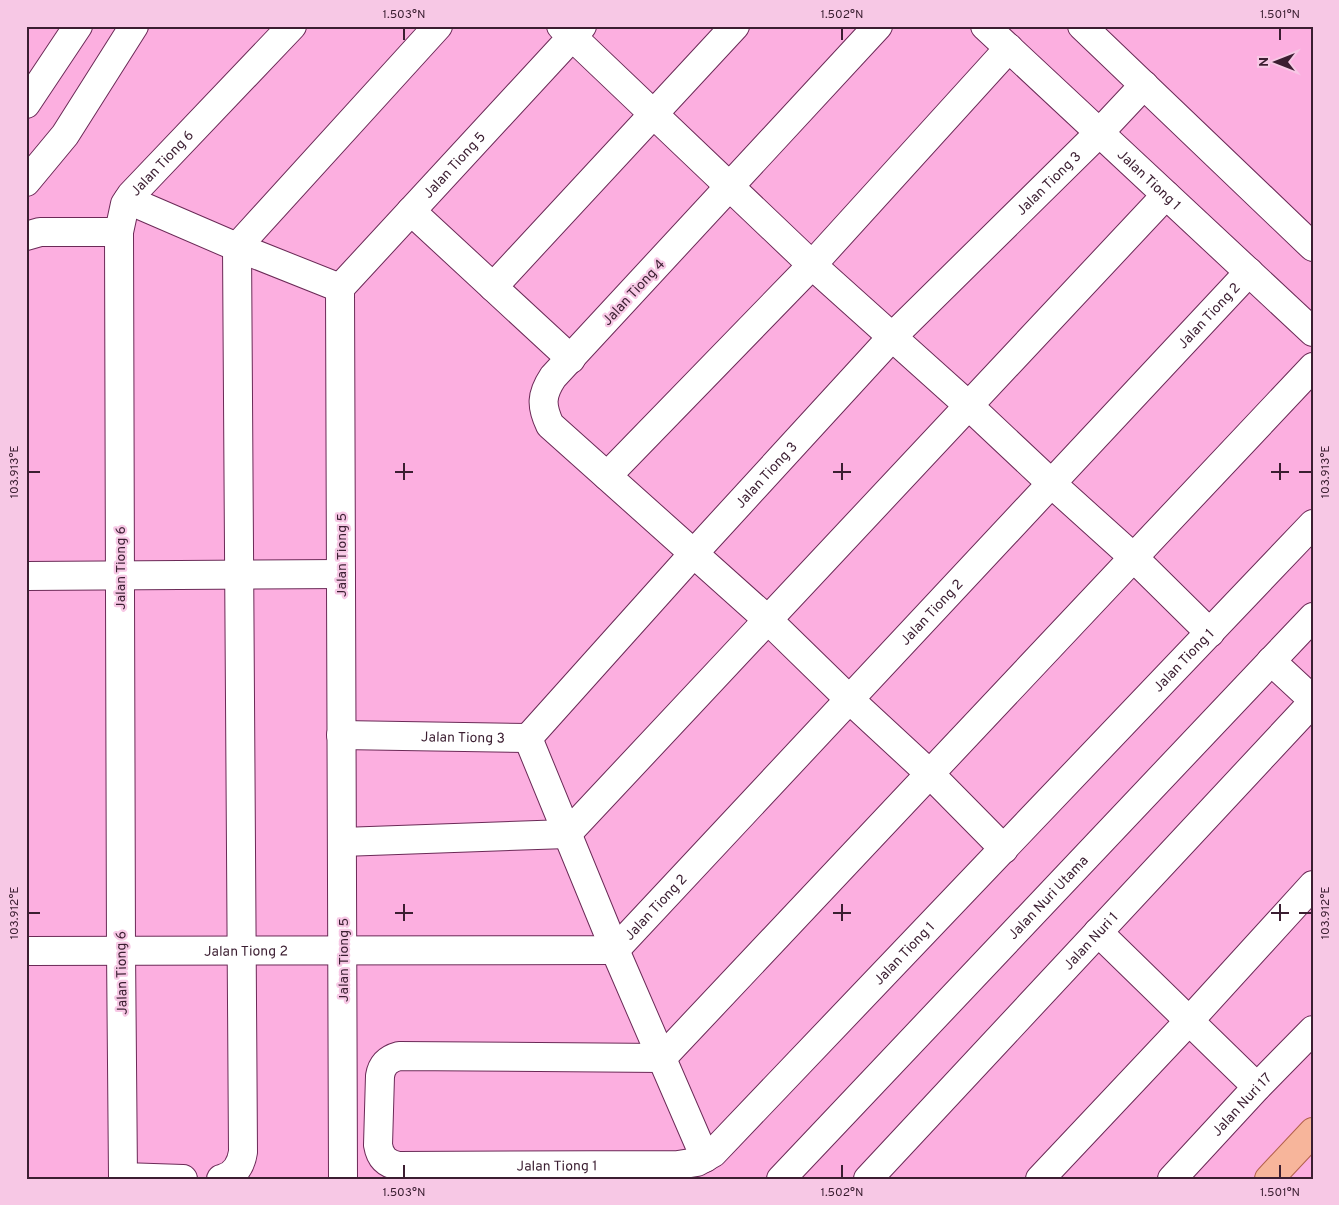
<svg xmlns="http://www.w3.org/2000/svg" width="1339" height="1205" font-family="Overpass,sans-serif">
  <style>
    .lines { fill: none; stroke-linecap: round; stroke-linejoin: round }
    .minor-casing { stroke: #6b2a57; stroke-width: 30 }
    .major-casing { stroke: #b2604b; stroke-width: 30 }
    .minor { stroke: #fff; stroke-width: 28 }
    .major { stroke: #f7b59b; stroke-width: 28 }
    .ticks { fill: none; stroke: #3b1e31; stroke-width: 2 }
    .labels { text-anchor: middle; stroke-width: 4.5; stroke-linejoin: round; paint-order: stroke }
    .street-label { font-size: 14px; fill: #3b1e31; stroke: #f7c8e5 }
    .neatline { fill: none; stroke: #3b1e31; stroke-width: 2 }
    .ticks-label { font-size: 12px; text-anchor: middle; fill: #3b1e31 }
  </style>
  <rect width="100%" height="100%" fill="#fcafe0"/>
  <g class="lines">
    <g class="minor-casing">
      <g id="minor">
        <path d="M561,26L812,265L969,406L1052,484L1133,557L1210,633"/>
        <path d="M878,26L553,377C541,395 541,406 550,425L768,620L849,699L929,773L1004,849"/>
        <path id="s1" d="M985,26L1313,332"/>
        <path d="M1082,26L1313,247"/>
        <path d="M26,104L78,26"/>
        <path d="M26,182L65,135L134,26"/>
        <path d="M128,200L237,247L340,288"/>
        <path d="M411,211L571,359"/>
        <path d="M26,236L40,232H119"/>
        <path d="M493,287L735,26"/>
        <path id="s2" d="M1313,367L662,1058L399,1056C388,1059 382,1064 380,1076L378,1145C380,1157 386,1164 399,1166L678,1165L697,1162L713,1153L1313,524"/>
        <path d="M607,476L812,265L1009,48"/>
        <path d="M26,576L341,574"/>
        <path d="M1271,661L1313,700"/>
        <path id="s3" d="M341,735L528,738L694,553L892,337L1099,133L1144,85"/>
        <path d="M528,738L615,950L705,1158"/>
        <path d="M342,842L567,834L1166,195"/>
        <path d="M1098,932L1257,1087"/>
        <path id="s4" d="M26,951L615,950L1249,272"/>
        <path id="s5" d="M183,1179L123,1177L121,950L119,232L125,204L131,195L292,26"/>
        <path d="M221,1179C235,1176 241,1165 243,1152L237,247L438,26"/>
        <path id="s6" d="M343,1179L340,288L582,26"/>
        <path id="s7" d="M781,1179L1313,617"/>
        <path id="s8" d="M868,1179L1313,702"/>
        <path d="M1040,1179L1189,1021L1313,885"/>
        <path id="s9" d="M1172,1179L1257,1087L1313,1030"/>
      </g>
    </g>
    <g class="major-casing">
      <path id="major" d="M1269,1179L1313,1132"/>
    </g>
    <use href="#minor" class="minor"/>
    <use href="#major" class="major"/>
  </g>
  <path class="ticks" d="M404,28V40M842,28V40M1280,28V40M404,463V480M842,463V480M1280,463V480M28,472H40M395,472H413M833,472H851M1271,472H1289M1299,472H1312M404,904V921M842,904V921M1280,904V921M28,913H40M395,913H413M833,913H851M1271,913H1289M1299,913H1312M404,1165V1178M842,1165V1178M1280,1165V1178"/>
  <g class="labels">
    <g class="street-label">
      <text dy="5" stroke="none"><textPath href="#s5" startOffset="1089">Jalan Tiong 6</textPath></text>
      <text dy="5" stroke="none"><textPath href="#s6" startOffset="1059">Jalan Tiong 5</textPath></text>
      <text dy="5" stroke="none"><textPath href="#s1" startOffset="225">Jalan Tiong 1</textPath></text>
      <text dy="5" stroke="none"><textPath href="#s3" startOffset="948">Jalan Tiong 3</textPath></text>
      <text transform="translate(633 292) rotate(-47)" y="5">Jalan Tiong 4</text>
      <text dy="5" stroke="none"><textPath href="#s4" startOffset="1458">Jalan Tiong 2</textPath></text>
      <text dy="5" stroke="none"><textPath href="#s3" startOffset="542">Jalan Tiong 3</textPath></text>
      <text transform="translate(341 555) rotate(-90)" y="5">Jalan Tiong 5</text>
      <text transform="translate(120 568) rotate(-90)" y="5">Jalan Tiong 6</text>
      <text dy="5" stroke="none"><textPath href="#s4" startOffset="1052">Jalan Tiong 2</textPath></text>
      <text dy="5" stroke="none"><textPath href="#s2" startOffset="2341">Jalan Tiong 1</textPath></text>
      <text dy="5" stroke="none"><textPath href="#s3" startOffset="122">Jalan Tiong 3</textPath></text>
      <text dy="5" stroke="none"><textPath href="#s7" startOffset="388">Jalan Nuri Utama</textPath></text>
      <text dy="5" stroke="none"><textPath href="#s4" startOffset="648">Jalan Tiong 2</textPath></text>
      <text dy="5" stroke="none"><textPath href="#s8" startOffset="326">Jalan Nuri 1</textPath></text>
      <text dy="5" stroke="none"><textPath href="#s4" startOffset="220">Jalan Tiong 2</textPath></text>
      <text dy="5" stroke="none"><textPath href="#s2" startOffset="1936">Jalan Tiong 1</textPath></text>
      <text transform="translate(343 960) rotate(-90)" y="5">Jalan Tiong 5</text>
      <text transform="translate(121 973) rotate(-91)" y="5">Jalan Tiong 6</text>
      <text dy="5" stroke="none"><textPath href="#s9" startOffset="102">Jalan Nuri 17</textPath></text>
      <text dy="5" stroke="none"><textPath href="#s2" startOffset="1501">Jalan Tiong 1</textPath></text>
    </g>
  </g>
  <rect width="1339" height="1205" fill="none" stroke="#f7c8e5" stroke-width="55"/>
  <g transform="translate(1276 62) rotate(270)" stroke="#f7c8e5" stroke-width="4" paint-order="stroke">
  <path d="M0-4L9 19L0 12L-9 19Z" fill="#3b1e31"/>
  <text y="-8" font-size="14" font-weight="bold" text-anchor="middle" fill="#3b1e31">N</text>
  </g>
  <rect x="28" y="28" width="1284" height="1150" class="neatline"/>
  <g class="ticks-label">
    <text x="404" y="18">1.503°N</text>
    <text x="842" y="18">1.502°N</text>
    <text x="1280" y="18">1.501°N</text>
    <text transform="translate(1325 472) rotate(-90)" y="4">103.913°E</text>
    <text transform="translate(14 472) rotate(-90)" y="4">103.913°E</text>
    <text transform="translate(1325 913) rotate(-90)" y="4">103.912°E</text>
    <text transform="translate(14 913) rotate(-90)" y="4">103.912°E</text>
    <text x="404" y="1196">1.503°N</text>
    <text x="842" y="1196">1.502°N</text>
    <text x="1280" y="1196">1.501°N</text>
  </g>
</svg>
